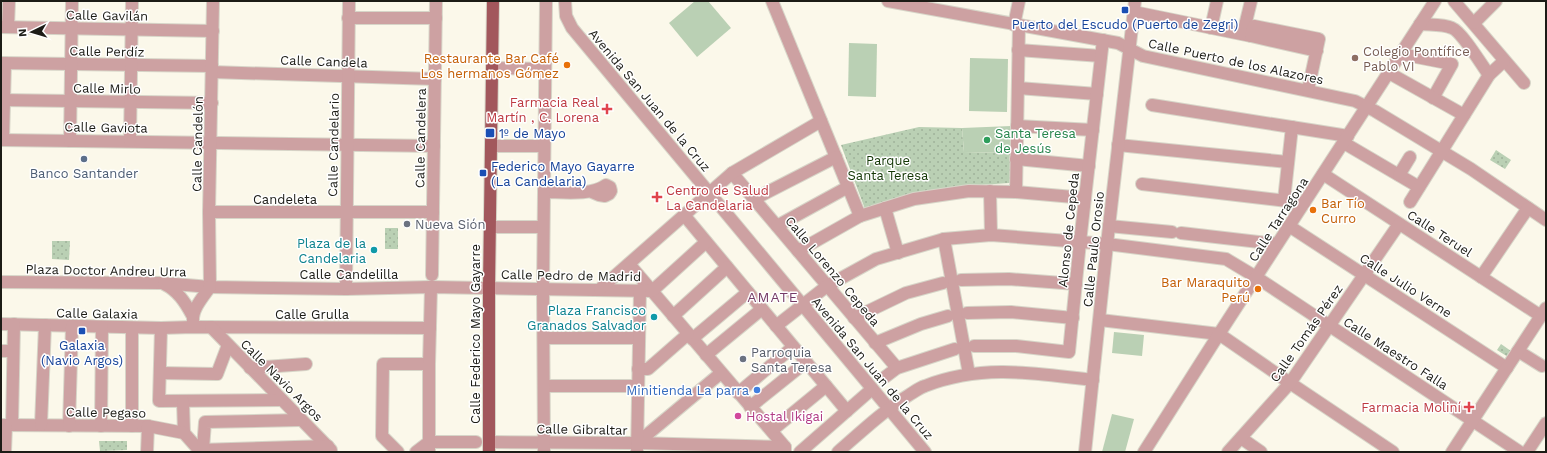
<svg xmlns="http://www.w3.org/2000/svg" width="1547" height="453" font-family="'Work Sans',sans-serif">
  <style>
    .grass { fill: url(#grass-dots) }
    .pitch { fill: #bad0b4 }
    .lines { fill: none; stroke-linecap: round; stroke-linejoin: round }
    .minor-casing { stroke: #d7d5c8; stroke-width: 14 }
    .major-casing { stroke: #d7d5c8; stroke-width: 14 }
    .minor { stroke: #cda1a2; stroke-width: 12 }
    .major { stroke: #a2575c; stroke-width: 12 }
    .transit-dot { fill: #1a4fb4; stroke: #fff; stroke-width: 1.5 }
    .education-dot { fill: #8d6e63; stroke: #fff; stroke-width: 1.5 }
    .food-dot { fill: #e8710a; stroke: #fff; stroke-width: 1.5 }
    .health-dot { fill: #e0444e; stroke: #fff; stroke-width: 1.5 }
    .leisure-dot { fill: #2e9e5b; stroke: #fff; stroke-width: 1.5 }
    .service-dot { fill: #5c6f8a; stroke: #fff; stroke-width: 1.5 }
    .worship-dot { fill: #6b7280; stroke: #fff; stroke-width: 1.5 }
    .culture-dot { fill: #0f9aa8; stroke: #fff; stroke-width: 1.5 }
    .shop-dot { fill: #3f7fe0; stroke: #fff; stroke-width: 1.5 }
    .hotel-dot { fill: #d1479c; stroke: #fff; stroke-width: 1.5 }
    .labels { text-anchor: middle; stroke-width: 3; stroke-linejoin: round; paint-order: stroke }
    .street-label { font-size: 13px; fill: #1c1c16; stroke: #fff }
    .transit-label { font-size: 13px; fill: #164399; stroke: #fff }
    .education-label { font-size: 13px; fill: #785e54; stroke: #fff; text-anchor: start }
    .food-label { font-size: 13px; fill: #c56008; stroke: #fff; text-anchor: end }
    .health-label { font-size: 13px; fill: #be3a42; stroke: #fff; text-anchor: end }
    .leisure-label { font-size: 13px; fill: #27864d; stroke: #fff; text-anchor: start }
    .park-label { font-size: 13px; fill: #143806; stroke: #fff }
    .service-label { font-size: 13px; fill: #4e5e75; stroke: #fff }
    .worship-label { font-size: 13px; fill: #5b616d; stroke: #fff; text-anchor: start }
    .culture-label { font-size: 13px; fill: #0d838f; stroke: #fff; text-anchor: end }
    .shop-label { font-size: 13px; fill: #366cbe; stroke: #fff; text-anchor: end }
    .hotel-label { font-size: 13px; fill: #b23c85; stroke: #fff; text-anchor: start }
    .neighbourhood-label { font-size: 14px; letter-spacing: 1px; fill: #753b67; stroke: #fff }
  </style>
  <defs>
    <pattern id="grass-dots" width="8" height="8" patternUnits="userSpaceOnUse"><rect width="8" height="8" fill="#bad0b4"/><path d="M2 2h.1M6 6h.1" fill="none" stroke="#9fb29a" stroke-width="1.8" stroke-linecap="round"/></pattern>
  </defs>
  <rect width="100%" height="100%" fill="#fbf8ea"/>
  <g class="grass">
    <path d="M919,127L962,128L964,152L1011,153L1010,183L965,186L920,192L865,209L841,145Z"/>
    <path d="M1496,150L1511,160L1505,169L1490,160Z"/>
    <rect x="385" y="228" width="13" height="21"/>
    <path d="M52,241H70L69,260L52,259Z"/>
    <path d="M1501,344L1511,351L1508,357L1497,350Z"/>
    <path d="M99,441H127V450L100,451Z"/>
  </g>
  <g class="pitch">
    <path d="M695,1H708L731,28L697,57L669,23Z"/>
    <path d="M849,43L877,44L876,97L848,96Z"/>
    <path d="M970,58L1008,59L1007,112L969,111Z"/>
    <path d="M1011,126V153L964,152L962,128Z"/>
    <path d="M1114,332L1144,335L1142,356L1112,353Z"/>
    <path d="M1112,414L1134,419L1125,452H1102Z"/>
  </g>
  <g class="lines">
    <g class="minor-casing">
      <g id="minor">
        <path d="M565,1L566,16L572,28L925,452"/>
        <path d="M772,1L860,216"/>
        <path d="M888,1L1118,43L1143,56L1355,101L1375,111L1471,169L1546,220"/>
        <path d="M1454,1L1524,83"/>
        <path d="M1134,12L1251,36"/>
        <path d="M348,18H436"/>
        <path d="M1474,23L1496,1"/>
        <path d="M1420,24C1430,25 1443,24 1452,28C1462,32 1481,64 1489,75"/>
        <path d="M1014,25L1019,1"/>
        <path d="M1,27L213,31"/>
        <path d="M8,27L9,1"/>
        <path d="M1211,28L1217,1"/>
        <path d="M1243,34L1251,1"/>
        <path d="M1018,50L1101,56"/>
        <path d="M1401,54L1452,64L1433,98"/>
        <path d="M1,63L212,66"/>
        <path d="M492,68L545,69"/>
        <path d="M212,72L435,79"/>
        <path d="M1389,73L1464,115"/>
        <path d="M1018,88L1097,94"/>
        <path d="M1308,90L1319,39L1254,26L1251,36L1317,51"/>
        <path d="M1,100L212,103"/>
        <path d="M1152,105L1348,136"/>
        <path d="M1017,126L1093,130"/>
        <path d="M1,140L434,146"/>
        <path d="M3,140L5,63"/>
        <path d="M70,141L72,1"/>
        <path d="M130,141L132,1"/>
        <path d="M1344,143L1419,187"/>
        <path d="M1118,145L1288,162"/>
        <path d="M491,146H544"/>
        <path d="M1016,159L1089,166"/>
        <path d="M732,173L897,368"/>
        <path d="M1323,174L1541,316"/>
        <path d="M1399,175L1410,157"/>
        <path d="M1142,184L1304,203"/>
        <path d="M990,191L991,235"/>
        <path d="M544,192C561,192 592,196 606,185L610,187L611,191L609,194L605,196L599,195L592,192"/>
        <path d="M1016,192L1085,198"/>
        <path d="M754,199L836,157"/>
        <path d="M1284,200L1292,127"/>
        <path d="M1410,202L1489,75L1504,61"/>
        <path d="M885,208L898,253"/>
        <path d="M209,212H433"/>
        <path d="M684,215L847,411"/>
        <path d="M777,226L848,187"/>
        <path d="M1109,226L1172,232"/>
        <path d="M1289,226L1507,368"/>
        <path d="M490,227H543"/>
        <path d="M1181,233L1277,244"/>
        <path d="M944,239L969,374"/>
        <path d="M798,251L860,216L914,199L969,191L1016,192L1019,25"/>
        <path d="M629,264L785,447V451"/>
        <path d="M432,275L436,1"/>
        <path d="M1481,277L1528,208"/>
        <path d="M961,280L1009,279L1076,284"/>
        <path d="M1,282L162,283L210,287L346,289L431,287L652,291L706,242"/>
        <path d="M164,284C178,291 185,302 192,315"/>
        <path d="M210,287L209,212L213,1"/>
        <path d="M346,289L349,1"/>
        <path d="M600,289L732,173L821,121"/>
        <path d="M967,313L1011,312L1073,318"/>
        <path d="M673,316L727,267"/>
        <path d="M854,318L906,293L943,283"/>
        <path d="M1100,320L1219,334L1290,383L1393,452"/>
        <path d="M193,321C192,309 203,297 210,287"/>
        <path d="M1,324L161,328L193,327L430,328"/>
        <path d="M776,326L827,286L876,259L944,239L991,235L1107,244L1226,259L1256,277L1520,452"/>
        <path d="M211,327L331,450"/>
        <path d="M161,328L159,401L282,400"/>
        <path d="M544,338H639"/>
        <path d="M692,339L748,292"/>
        <path d="M875,343L921,324L948,316"/>
        <path d="M974,346H1016L1069,352L1080,242L1103,40"/>
        <path d="M1,351H13"/>
        <path d="M1518,351L1542,366"/>
        <path d="M706,355L762,309"/>
        <path d="M250,368L306,364"/>
        <path d="M638,369H648L688,334"/>
        <path d="M160,373L217,374L228,345"/>
        <path d="M885,377L897,368L955,349"/>
        <path d="M544,386H638"/>
        <path d="M738,393L793,347"/>
        <path d="M183,402L184,433"/>
        <path d="M750,407L806,362"/>
        <path d="M1,425L148,426L184,433L199,450L328,446"/>
        <path d="M12,425L14,324"/>
        <path d="M41,425L45,325"/>
        <path d="M69,426L72,326"/>
        <path d="M101,426L102,327"/>
        <path d="M132,426V328"/>
        <path d="M776,427L826,386"/>
        <path d="M1241,438L1261,452"/>
        <path d="M489,442L637,443L785,447"/>
        <path d="M637,443L721,373"/>
        <path d="M203,449L205,422L301,420"/>
        <path d="M5,452L6,425"/>
        <path d="M147,452L148,426"/>
        <path d="M398,452L382,436L383,364H429"/>
        <path d="M416,452L429,442H476"/>
        <path d="M429,452V364L431,287"/>
        <path d="M544,452L543,288L546,1"/>
        <path d="M637,452L640,290"/>
        <path d="M800,452L872,389"/>
        <path d="M838,452C861,432 883,411 909,395C914,392 919,388 925,386C982,364 1034,373 1093,380"/>
        <path d="M1085,452L1109,226L1135,1"/>
        <path d="M1144,452L1219,334L1435,1"/>
        <path d="M1228,452L1290,383L1399,224"/>
        <path d="M1452,452L1546,308"/>
        <path d="M1527,452L1546,423"/>
      </g>
    </g>
    <g class="major-casing">
      <path id="major" d="M489,452V287L493,1"/>
    </g>
    <use href="#minor" class="minor"/>
    <use href="#major" class="major"/>
  </g>
  <g class="transit-dot">
    <rect x="1121" y="6" width="8" height="8" rx="2"/>
    <rect x="485" y="128" width="10" height="10" rx="2"/>
    <rect x="479" y="169" width="8" height="8" rx="2"/>
    <rect x="78" y="327" width="8" height="8" rx="2"/>
  </g>
  <circle class="education-dot" cx="1355" cy="58" r="4"/>
  <g class="food-dot">
    <circle cx="567" cy="65" r="4"/>
    <circle cx="1313" cy="210" r="4"/>
    <circle cx="1258" cy="289" r="4"/>
  </g>
  <g class="health-dot">
    <path d="M605 103h4v4h4v4h-4v4h-4v-4h-4v-4h4z"/>
    <path d="M655 191h4v4h4v4h-4v4h-4v-4h-4v-4h4z"/>
    <path d="M1467 401h4v4h4v4h-4v4h-4v-4h-4v-4h4z"/>
  </g>
  <circle class="leisure-dot" cx="987" cy="140" r="4"/>
  <circle class="service-dot" cx="84" cy="159" r="4"/>
  <g class="worship-dot">
    <circle cx="407" cy="224" r="4"/>
    <circle cx="743" cy="359" r="4"/>
  </g>
  <g class="culture-dot">
    <circle cx="374" cy="250" r="4"/>
    <circle cx="654" cy="317" r="4"/>
  </g>
  <circle class="shop-dot" cx="757" cy="390" r="4"/>
  <circle class="hotel-dot" cx="738" cy="416" r="4"/>
  <g class="labels">
    <g class="street-label">
      <text transform="translate(107 15) rotate(1)" y="5">Calle Gavilán</text>
      <text transform="translate(107 51) rotate(1)" y="5">Calle Perdíz</text>
      <text transform="translate(324 61) rotate(2)" y="5">Calle Candela</text>
      <text transform="translate(1236 61) rotate(12)" y="5">Calle Puerto de los Alazores</text>
      <text transform="translate(107 88) rotate(1)" y="5">Calle Mirlo</text>
      <text transform="translate(650 100) rotate(50)" y="5">Avenida San Juan de la Cruz</text>
      <text transform="translate(106 127) rotate(1)" y="5">Calle Gaviota</text>
      <text transform="translate(420 138) rotate(-89)" y="5">Calle Candelera</text>
      <text transform="translate(197 144) rotate(-89)" y="5">Calle Candelón</text>
      <text transform="translate(333 145) rotate(-89)" y="5">Calle Candelario</text>
      <text x="285" y="204">Candeleta</text>
      <text transform="translate(1278 219) rotate(-57)" y="5">Calle Tarragona</text>
      <text transform="translate(1068 230) rotate(-84)" y="5">Alonso de Cepeda</text>
      <text transform="translate(1440 233) rotate(33)" y="5">Calle Teruel</text>
      <text transform="translate(1093 249) rotate(-84)" y="5">Calle Paulo Orosio</text>
      <text transform="translate(106 270) rotate(1)" y="5">Plaza Doctor Andreu Urra</text>
      <text transform="translate(833 271) rotate(50)" y="5">Calle Lorenzo Cepeda</text>
      <text x="349" y="279">Calle Candelilla</text>
      <text transform="translate(571 275) rotate(1)" y="5">Calle Pedro de Madrid</text>
      <text transform="translate(1406 285) rotate(33)" y="5">Calle Julio Verne</text>
      <text transform="translate(97 313) rotate(1)" y="5">Calle Galaxia</text>
      <text x="312" y="319">Calle Grulla</text>
      <text transform="translate(1306 333) rotate(-55)" y="5">Calle Tomás Pérez</text>
      <text transform="translate(475 334) rotate(-90)" y="5">Calle Federico Mayo Gayarre</text>
      <text transform="translate(1396 353) rotate(33)" y="5">Calle Maestro Falla</text>
      <text transform="translate(873 368) rotate(50)" y="5">Avenida San Juan de la Cruz</text>
      <text transform="translate(282 380) rotate(45)" y="5">Calle Navio Argos</text>
      <text transform="translate(106 412) rotate(1)" y="5">Calle Pegaso</text>
      <text transform="translate(582 429) rotate(1)" y="5">Calle Gibraltar</text>
    </g>
    <g class="transit-label">
      <text x="1125" y="29">Puerto del Escudo (Puerto de Zegri)</text>
      <text x="499" y="138" text-anchor="start">1º de Mayo</text>
      <text x="491" y="171" text-anchor="start">Federico Mayo Gayarre<tspan x="491" dy="15">(La Candelaria)</tspan></text>
      <text x="82" y="350">Galaxia<tspan x="82" dy="15">(Navio Argos)</tspan></text>
    </g>
    <g class="education-label">
      <text x="1363" y="56">Colegio Pontífice<tspan x="1363" dy="15">Pablo VI</tspan></text>
    </g>
    <g class="food-label">
      <text x="559" y="63">Restaurante Bar Café<tspan x="559" dy="15">Los hermanos Gómez</tspan></text>
      <text x="1321" y="208" text-anchor="start">Bar Tío<tspan x="1321" dy="15">Curro</tspan></text>
      <text x="1250" y="287">Bar Maraquito<tspan x="1250" dy="15">Perú</tspan></text>
    </g>
    <g class="health-label">
      <text x="599" y="107">Farmacia Real<tspan x="599" dy="15">Martín , C. Lorena</tspan></text>
      <text x="666" y="195" text-anchor="start">Centro de Salud<tspan x="666" dy="15">La Candelaria</tspan></text>
      <text x="1461" y="412">Farmacia Moliní</text>
    </g>
    <g class="leisure-label">
      <text x="995" y="138">Santa Teresa<tspan x="995" dy="15">de Jesús</tspan></text>
    </g>
    <g class="park-label">
      <text x="888" y="165">Parque<tspan x="888" dy="15">Santa Teresa</tspan></text>
    </g>
    <g class="service-label">
      <text x="84" y="178">Banco Santander</text>
    </g>
    <g class="worship-label">
      <text x="415" y="229">Nueva Sión</text>
      <text x="751" y="357">Parroquia<tspan x="751" dy="15">Santa Teresa</tspan></text>
    </g>
    <g class="culture-label">
      <text x="366" y="248">Plaza de la<tspan x="366" dy="15">Candelaria</tspan></text>
      <text x="646" y="315">Plaza Francisco<tspan x="646" dy="15">Granados Salvador</tspan></text>
    </g>
    <g class="shop-label">
      <text x="749" y="395">Minitienda La parra</text>
    </g>
    <g class="hotel-label">
      <text x="746" y="421">Hostal Ikigai</text>
    </g>
    <g class="neighbourhood-label">
      <text x="773" y="302">AMATE</text>
    </g>
  </g>
  <rect width="1547" height="453" fill="none" stroke="#1c1c16" stroke-width="4"/>
  <g transform="translate(32 32) rotate(265)" stroke="#ffffff" stroke-width="3" paint-order="stroke">
  <path d="M0-3L7 15L0 10L-7 15Z" fill="#1c1c16"/>
  <text y="-6" font-size="11" font-weight="bold" text-anchor="middle" fill="#1c1c16">N</text>
  </g>
</svg>
